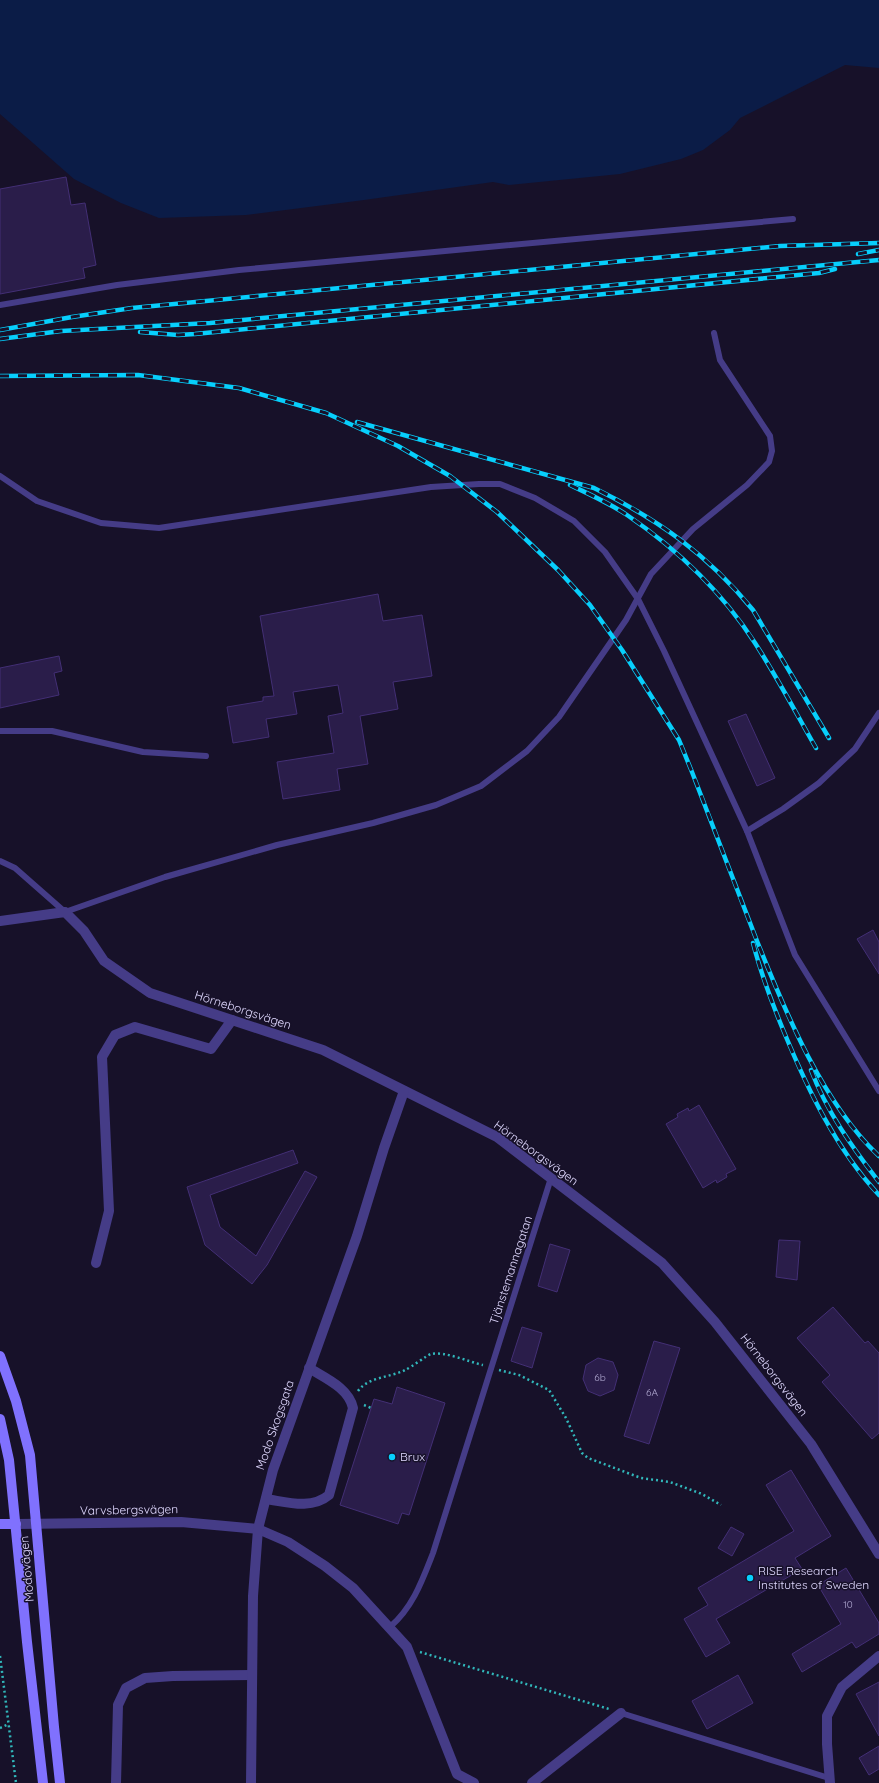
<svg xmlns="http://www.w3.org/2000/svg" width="879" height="1783" font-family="Quicksand,sans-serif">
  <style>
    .water { fill: #0b1c47 }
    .building { fill: #2a1d4a; stroke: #432f75 }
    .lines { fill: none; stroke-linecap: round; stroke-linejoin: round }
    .path { stroke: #31b7ba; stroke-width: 2.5; stroke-dasharray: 2 3; stroke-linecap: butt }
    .lane { stroke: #453c87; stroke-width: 6 }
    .street { stroke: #453c87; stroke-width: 10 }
    .secondary { stroke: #8071fe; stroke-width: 10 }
    .rail-casing { stroke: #07cffc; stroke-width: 4.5 }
    .rail { stroke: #171129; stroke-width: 3; stroke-dasharray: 9; stroke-linecap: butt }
    .poi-dot { fill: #07cffc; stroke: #171129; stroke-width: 1.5 }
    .labels { text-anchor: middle; stroke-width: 3; stroke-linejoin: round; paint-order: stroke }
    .number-label { font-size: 10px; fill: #b2aad2 }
    .street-label { font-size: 12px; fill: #e0d9ff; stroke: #171129 }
    .poi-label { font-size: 12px; fill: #e0d9ff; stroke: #171129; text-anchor: start }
  </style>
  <rect width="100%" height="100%" fill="#171129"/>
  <path class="water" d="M0,0H879V68L845,65L740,118L730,130L703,150L681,159L620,174L509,185L493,182L364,200L246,215L159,218L121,203L74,179L0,114Z"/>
  <g class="building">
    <path d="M66,177L71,205L85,203L96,265L83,268L85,278L0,294V189Z"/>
    <path d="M378,594L383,621L422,615L432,676L393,682L398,709L360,716L368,764L337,769L340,790L283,799L277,762L334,753L328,716L343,713L338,685L293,692L297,714L266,719L269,737L233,743L227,707L263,701V697L274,696L260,616Z"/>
    <path d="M59,656L62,671L54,673L59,695L0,708V668Z"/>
    <path d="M746,714L775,778L757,786L728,721Z"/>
    <path d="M873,930L879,942V974L857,939Z"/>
    <path d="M699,1105L736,1169L726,1174L727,1177L717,1183L716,1180L703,1188L666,1124L678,1117L677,1114L688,1108L689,1111Z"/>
    <path d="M293,1150L298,1163L210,1195L220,1227L256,1256L305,1171L317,1177L267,1265L252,1284L205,1245L187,1187Z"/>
    <path d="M779,1240L800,1241L797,1280L776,1277Z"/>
    <path d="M550,1244L570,1250L557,1292L538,1286Z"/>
    <path d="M833,1307L865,1343L868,1341L879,1353V1433L872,1439L822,1382L830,1375L797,1338Z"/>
    <path d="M522,1327L542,1333L532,1368L511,1361Z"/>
    <path d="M654,1341L680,1348L649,1444L624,1436Z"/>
    <path d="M598,1358L613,1362L618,1375L614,1390L600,1396L588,1391L583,1379L586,1365Z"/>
    <path d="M397,1387L445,1403L409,1515L402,1513L398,1524L340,1505L374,1399L392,1404Z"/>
    <path d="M791,1470L831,1536L795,1558L802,1569L716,1619L730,1643L706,1657L684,1619L708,1605L698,1588L794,1531L766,1485Z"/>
    <path d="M731,1527L744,1534L732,1556L718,1548Z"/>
    <path d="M846,1568L879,1623V1634L856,1648L852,1642L802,1672L792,1654L841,1624L818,1585Z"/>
    <path d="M738,1675L753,1703L707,1729L692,1701Z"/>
    <path d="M879,1682V1736L856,1694Z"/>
    <path d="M879,1746V1769L869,1775L859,1758Z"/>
  </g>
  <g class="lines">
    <g class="path">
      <path d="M499,1370L519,1375L549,1390L566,1418L582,1453L588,1458L641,1478L670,1482L702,1494L721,1505"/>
      <path d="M358,1391C369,1376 390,1378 405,1370C412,1367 427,1355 431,1354C445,1351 469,1362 483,1365"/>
      <path d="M364,1405L371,1408"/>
      <path d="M420,1652L609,1709"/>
      <path d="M0,1656L16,1783"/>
      <path d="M0,1728L9,1724"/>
    </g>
    <g class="lane">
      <path d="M0,305L117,285L239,270L793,219"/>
      <path d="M0,476L37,501L101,523L159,528L431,487L479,484H500L535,498L574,521L605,552L638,599L664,651L747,831L795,955L879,1091"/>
      <path d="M0,731H52L143,752L206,756"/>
      <path d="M747,831L783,809L819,783L855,749L879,713"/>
      <path d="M0,861L15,868L65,912L165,877L277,845L373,823L436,805L481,786L527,751L559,717L626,620L651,574L693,529L747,485L769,462L772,451L770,436L720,360L714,333"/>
      <path d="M390,1627C413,1607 422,1581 433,1553L551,1178"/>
      <path d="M621,1713L829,1778"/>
    </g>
    <g class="street">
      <path d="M0,921L65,912L84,931L104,961L150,993L323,1050L497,1137L662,1263L715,1322L811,1444L879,1554"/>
      <path d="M96,1263L109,1211L102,1057L115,1035L135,1027L211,1049L232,1020"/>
      <path d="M266,1499C287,1502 311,1510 329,1495L353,1408C349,1388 325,1378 309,1368"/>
      <path d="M16,1524L181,1522L258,1529L288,1542L325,1566L353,1588L407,1647L457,1774L474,1783"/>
      <path d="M116,1783L118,1705L126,1688L145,1678L173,1676L251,1675"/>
      <path d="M251,1783L253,1596L258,1529L273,1470L357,1236L384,1148L404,1091"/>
      <path d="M532,1783L621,1713"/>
      <path d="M830,1783L827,1744V1716L842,1687L879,1656"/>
    </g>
    <g class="secondary">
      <path d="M0,1356L16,1401L30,1455L54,1727L60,1783"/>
      <path d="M0,1419L9,1460L27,1642L43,1783"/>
      <path d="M0,1524H16"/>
    </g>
    <g class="rail-casing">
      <g id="rail">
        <path d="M858,254L879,250"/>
        <path d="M0,330L72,317L132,308L780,246L879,243"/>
        <path d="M140,332L178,335L195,334L819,273L835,269"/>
        <path d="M0,339L61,331L210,323L879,260"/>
        <path d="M0,376L138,375L239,388L326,413L398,446L450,476L497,512L558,570L590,605L622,650L679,740L692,772C714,828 735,885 757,941C785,1011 823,1104 879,1156"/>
        <path d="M357,422L594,488C659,520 707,554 753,610L829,738"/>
        <path d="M570,485C589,494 609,503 627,515C677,549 722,592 755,643C777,677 796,713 816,748"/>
        <path d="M753,943C761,974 772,1003 784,1032C808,1090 836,1149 879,1195"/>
        <path d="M811,1070C827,1112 852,1147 879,1182"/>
      </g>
    </g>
    <use href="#rail" class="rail"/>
  </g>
  <g class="poi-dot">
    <circle cx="392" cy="1457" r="4"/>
    <circle cx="750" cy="1578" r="4"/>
  </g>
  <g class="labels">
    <g class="number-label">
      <text x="600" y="1381">6b</text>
      <text x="652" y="1396">6A</text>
      <text x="848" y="1608">10</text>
    </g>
    <g class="street-label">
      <text transform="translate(243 1010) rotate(18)" y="4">Hörneborgsvägen</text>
      <text transform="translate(536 1153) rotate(36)" y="4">Hörneborgsvägen</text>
      <text transform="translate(511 1270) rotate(-72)" y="4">Tjänstemannagatan</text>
      <text transform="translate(774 1375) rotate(52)" y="4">Hörneborgsvägen</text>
      <text transform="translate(275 1425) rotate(-71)" y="4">Modo Skogsgata</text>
      <text transform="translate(129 1510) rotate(-1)" y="4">Varvsbergsvägen</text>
      <text transform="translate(27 1569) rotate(-95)" y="4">Modovägen</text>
    </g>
    <g class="poi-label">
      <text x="400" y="1461">Brux</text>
      <text x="758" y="1575">RISE Research<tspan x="758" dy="14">Institutes of Sweden</tspan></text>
    </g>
  </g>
</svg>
